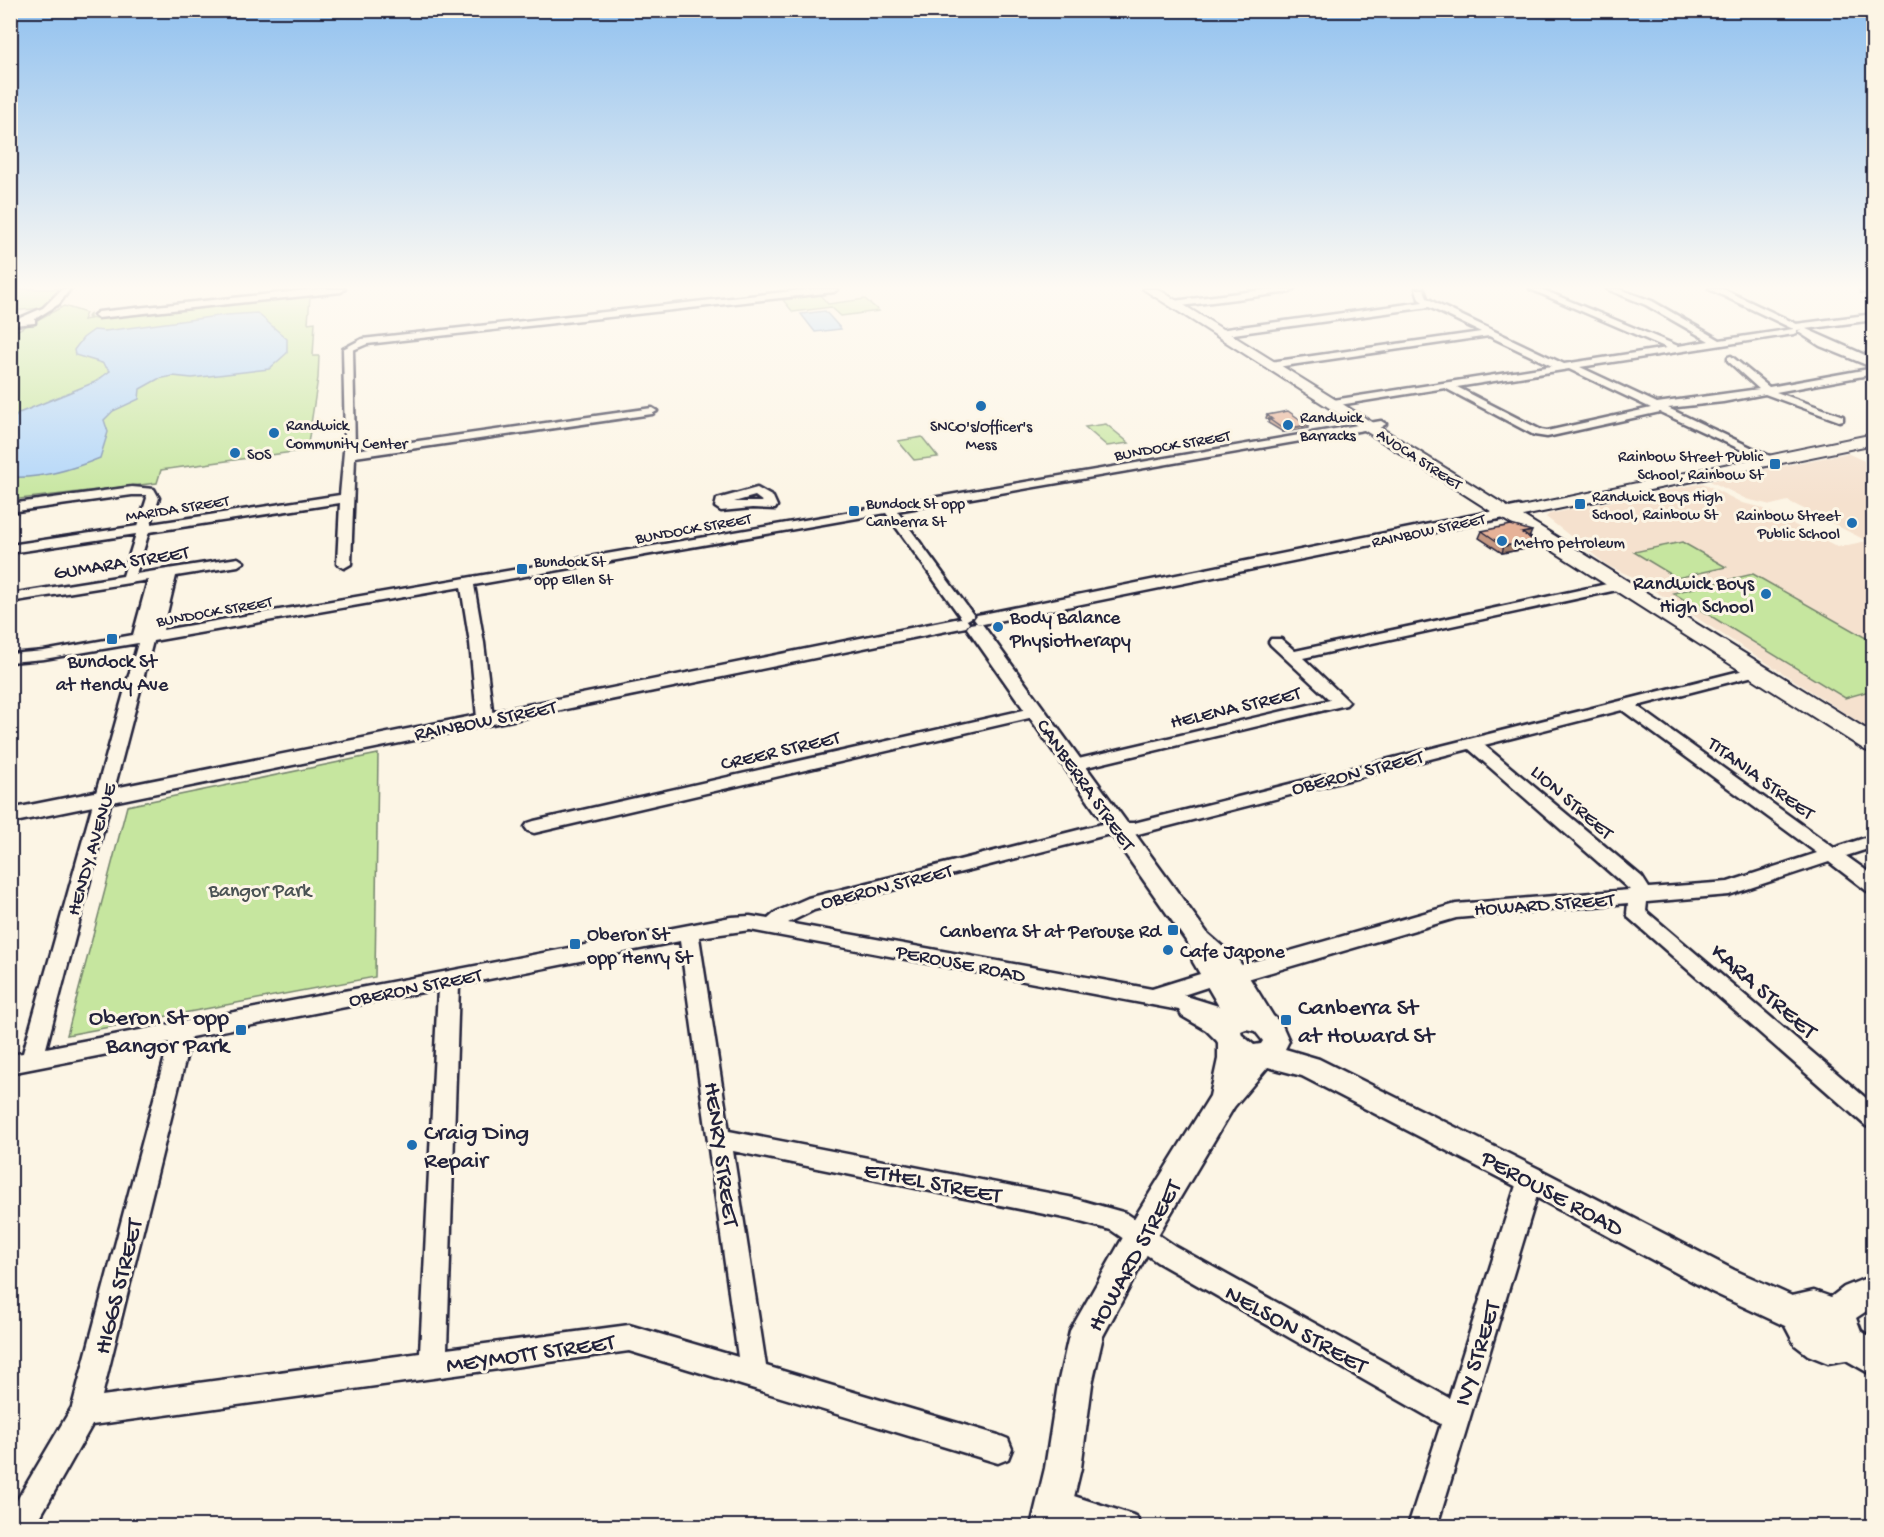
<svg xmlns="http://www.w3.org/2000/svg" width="1884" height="1537" font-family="'Gochi Hand',sans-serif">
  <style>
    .built { fill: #f5e1ce }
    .green { fill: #c6e69f; stroke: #74846d; stroke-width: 1.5 }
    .water { fill: #b0d5f9; stroke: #778dad; stroke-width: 1.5 }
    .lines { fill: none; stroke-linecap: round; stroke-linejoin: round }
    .minor-casing { stroke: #22223b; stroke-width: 5 }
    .tertiary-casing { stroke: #22223b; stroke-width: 5 }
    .primary-casing { stroke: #22223b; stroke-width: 4 }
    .minor { fill: #fcf5e5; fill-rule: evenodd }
    .tertiary { fill: #fcf5e5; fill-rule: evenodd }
    .primary { fill: #fcf5e5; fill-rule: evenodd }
    .wall { fill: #c69983; stroke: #22223b; stroke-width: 1.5 }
    .shaded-wall { fill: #a17d6a; stroke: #22223b; stroke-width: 1.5 }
    .building { fill: #e6b298; stroke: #22223b; stroke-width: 1.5 }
    .poi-dot { fill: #1f6fb2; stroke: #fcf5e5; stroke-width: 2 }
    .labels { text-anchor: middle; stroke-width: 6; stroke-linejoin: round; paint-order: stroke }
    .far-poi-label { font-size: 16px; fill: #22223b; stroke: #fcf5e5; text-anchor: start }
    .far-street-label { font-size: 16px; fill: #22223b; stroke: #fcf5e5 }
    .street-label { font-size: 20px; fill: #22223b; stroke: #fcf5e5 }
    .poi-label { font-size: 20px; fill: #22223b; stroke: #fcf5e5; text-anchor: start }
    .park-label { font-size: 20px; fill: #4b5354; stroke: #fcf5e5 }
    .near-street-label { font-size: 24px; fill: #22223b; stroke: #fcf5e5 }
    .near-poi-label { font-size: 24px; fill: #22223b; stroke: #fcf5e5; text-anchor: start }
  </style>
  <rect width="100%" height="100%" fill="#fcf5e5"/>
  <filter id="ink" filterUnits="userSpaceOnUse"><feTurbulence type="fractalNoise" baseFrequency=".0167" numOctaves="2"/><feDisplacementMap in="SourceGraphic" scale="12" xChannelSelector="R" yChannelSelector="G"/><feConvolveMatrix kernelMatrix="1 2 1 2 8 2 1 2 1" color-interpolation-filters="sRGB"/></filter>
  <g filter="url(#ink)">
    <path class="built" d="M1847,453L1873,465V731L1633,577L1608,566L1546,517L1549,514L1703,483L1742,503L1760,507L1838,547L1867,541L1788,501L1771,505L1746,499L1710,481Z"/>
    <g class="green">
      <path d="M10,289H62C46,313 36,308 11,311Z"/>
      <path d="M820,295L828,304L865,299L879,311L841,316L831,307L793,312L783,300Z"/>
      <path d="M310,296L308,323L315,322L313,356H319L318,378L307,450L161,470L157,483L11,500L10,334L64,306L86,313L83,320L90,319L88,317L90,314V318L95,319Z"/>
      <path d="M1106,424L1129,443L1107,446L1085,427Z"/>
      <path d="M922,437L938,457L914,460L898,441Z"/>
      <path d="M1682,542L1726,567L1677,578L1634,552Z"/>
      <path d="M1753,574L1873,642V690L1845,698L1673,593Z"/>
      <path d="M378,754L375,977L67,1035L127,806Z"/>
    </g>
    <g class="water">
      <path d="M825,311L841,329L815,332L801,314Z"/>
      <path d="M257,313L287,339V353L269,369L192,378L173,376L158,379L140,389L139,399L113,411L104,420L108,432L100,458C73,469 40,479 11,477V422L19,413L95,382L110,371L102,363L75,355L74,350L83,338L94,330L105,331L226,315Z"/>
    </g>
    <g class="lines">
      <g class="minor-casing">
        <g id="minor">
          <path d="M62,289H70L59,304L35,319V323L13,325V321L43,308Z"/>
          <path d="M318,289H345L341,292L98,318L94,315L98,312Z"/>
          <path d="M812,289H838L834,292L367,344L353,350L355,450L652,408L657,411L652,414L355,457L351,564L344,568L337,564L340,503L149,532L136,574L238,558L244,562L238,566L176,576L163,630L1381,421L1386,424L1381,427L897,511L974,616L967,620L962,619L886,513L474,585L484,643L493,718L485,723L477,718L470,643L461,587L153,641L46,1048L731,917L750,916L768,919L776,912L808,898L1106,823H1134L1756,667L1763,671L1761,674L1637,706L1834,848L1874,835V847L1846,856L1874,876V892L1867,891L1829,862L1729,895L1647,902L1646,911L1874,1105V1128L1866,1126L1629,918L1627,913L1628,903L1456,918L1234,983L1226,978L1223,982L1183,995L1244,1014L1247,1020L1244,1026L1237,1028L1227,1025L1240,1040L1236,1046L1229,1049L1222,1046L1206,1030L1182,1016L1179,1010L750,930L699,937L729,1131L1069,1197L1126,1213L1175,1246L1449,1398L1518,1179L1522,1172L1530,1168L1538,1172L1542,1179L1437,1526H1408L1441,1424L1157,1262L1111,1230L1069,1219L733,1151L766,1366L998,1435L1008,1439L1012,1449L1008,1459L998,1463L629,1351L92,1425L35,1526H10V1512L72,1407L169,1042L10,1073V1055L23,1053L138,643L44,659L10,662V654L44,651L133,635L148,580L10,602V594L123,576L136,534L10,553V545L138,526L147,498L146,495H132L10,512V504L132,487L154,489L159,498L151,524L340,495L345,441L343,349L362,339ZM1622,710L1817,853L1728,882L1649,888L1642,877L1484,745ZM1469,749L1630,890L1456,904L1234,967L1227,970L1224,974L1216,969L1152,989L788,923L814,910L1106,835H1134ZM680,941L738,1357L629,1325L447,1349L459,985ZM438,989L420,1353L102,1396L191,1037Z"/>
          <path d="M1271,289H1294L1290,292L1173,307L1169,304L1173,301Z"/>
          <path d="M1416,289H1424L1427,298L1437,304L1564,364L1667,348L1530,289H1541L1678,346L1709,341L1646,305L1607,289H1619L1652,301L1720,340L1793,329V325L1796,324L1874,314V320L1797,330V333L1794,334L1580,367L1657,403L1759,389L1728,361V357L1731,356L1769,387L1874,368V374L1776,392L1843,416V420L1839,421L1765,394L1723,402L1668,408L1774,458L1776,460L1770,463L1660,412L1547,437L1534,435L1445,388L1333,406L1328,403L1333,400L1552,366L1489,336L1270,368L1265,365L1270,362L1481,332L1429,307L1219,336L1214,333L1219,330L1423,302L1419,299ZM1569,369L1651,408L1547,431L1541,430L1457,387Z"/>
          <path d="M757,488L773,497L777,506L775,509L752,508L721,511L715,507L717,499ZM755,496L763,502H734Z"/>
          <path d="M1621,581L1628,585L1626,588L1303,658L1346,699L1349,702L1346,705L1074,770L1068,769L1066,765L1068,761L1074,760L1330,700L1271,645L1269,642L1271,639H1281L1295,651Z"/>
          <path d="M1037,707L1045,712L1042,715L534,833L528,831L525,827L528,823L534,821Z"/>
          <path d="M1055,1490L1136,1516L1140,1526H1078L1045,1515L1040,1505L1045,1495Z"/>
        </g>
      </g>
      <g class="tertiary-casing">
        <g id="tertiary">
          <path d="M1709,289H1723L1801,326L1795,329L1791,328Z"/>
          <path d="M1804,328L1874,359V368L1820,346L1800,333L1798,331Z"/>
          <path d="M1519,506L1527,511L1524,514L983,624L977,623L974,619L977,615L983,614Z"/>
          <path d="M960,618L966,619L969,623L966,627L10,823V809Z"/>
          <path d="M976,623L982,624L1208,934L1239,961L1273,1016L1281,1023L1289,1041L1285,1049L1319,1059L1541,1170L1734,1270L1792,1296L1814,1291L1831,1297L1844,1287L1874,1275V1306L1856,1318L1861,1331L1874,1339V1376L1846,1360L1828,1363L1808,1355L1795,1345L1785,1326L1712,1292L1519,1188L1302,1076L1268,1067L1234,1107L1152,1245L1103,1336L1092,1384L1081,1468L1067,1526H1031L1045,1468L1058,1384L1070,1331L1130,1225L1210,1096L1218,1059V1043L1214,1033L1224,1015L1193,962L1189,945L967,628L970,624ZM1246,1029L1255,1031L1263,1041L1261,1044L1254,1045L1242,1035L1241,1031Z"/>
        </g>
      </g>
      <g class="primary-casing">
        <g id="primary">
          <path d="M1143,289H1158L1511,509L1874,434V444L1523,516L1874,734V753L1865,750Z"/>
          <path d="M1860,289H1874V294L1861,292Z"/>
        </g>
      </g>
      <use href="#minor" class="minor"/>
      <use href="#tertiary" class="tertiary"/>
      <use href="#primary" class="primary"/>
    </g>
    <g class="wall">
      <path d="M1267,415L1308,428L1283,432L1268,423L1269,420L1266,418Z"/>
      <path d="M1482,531L1529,538L1534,541L1531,548L1502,553L1479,538Z"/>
    </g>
    <g class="shaded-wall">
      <path d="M1308,425V428L1283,432V429Z"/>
      <path d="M1532,531L1529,538L1522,533Z"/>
      <path d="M1534,541L1531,548L1502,553L1504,546Z"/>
    </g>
    <g class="building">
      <path d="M1288,411L1308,425L1283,429L1269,419H1272L1267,415Z"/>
      <path d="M1511,525L1532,531L1522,533L1534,541L1504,546L1482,531Z"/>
    </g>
  </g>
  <linearGradient id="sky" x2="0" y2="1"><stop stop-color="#91c1ef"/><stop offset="0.57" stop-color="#fefaf3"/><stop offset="1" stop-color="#fefaf3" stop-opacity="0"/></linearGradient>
  <rect width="1884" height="504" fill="url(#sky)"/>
  <g class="poi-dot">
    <circle cx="981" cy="406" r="6"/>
    <circle cx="1288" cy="425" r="6"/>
    <circle cx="274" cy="433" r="6"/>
    <circle cx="235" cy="453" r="6"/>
    <rect x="1769" y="458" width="12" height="12" rx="3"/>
    <rect x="1574" y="498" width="12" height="12" rx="3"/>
    <rect x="848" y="505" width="12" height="12" rx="3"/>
    <circle cx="1852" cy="523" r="6"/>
    <circle cx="1502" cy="541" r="6"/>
    <rect x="516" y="563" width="12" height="12" rx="3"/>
    <circle cx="1766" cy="594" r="6"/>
    <circle cx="998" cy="627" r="6"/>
    <rect x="106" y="633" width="12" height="12" rx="3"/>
    <rect x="1167" y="924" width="12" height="12" rx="3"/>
    <rect x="569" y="938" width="12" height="12" rx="3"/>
    <circle cx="1168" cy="950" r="6"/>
    <rect x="1280" y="1014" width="12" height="12" rx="3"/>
    <rect x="235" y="1024" width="12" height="12" rx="3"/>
    <circle cx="412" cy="1145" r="6"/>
  </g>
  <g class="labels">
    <g class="far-poi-label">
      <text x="1300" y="422">Randwick<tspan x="1300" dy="18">Barracks</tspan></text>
      <text x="286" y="430">Randwick<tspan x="286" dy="18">Community Center</tspan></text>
      <text x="981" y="431" text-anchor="middle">SNCO's/Officer's<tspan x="981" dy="18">Mess</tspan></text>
      <text x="247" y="459">SOS</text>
      <text x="1763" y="461" text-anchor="end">Rainbow Street Public<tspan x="1763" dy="18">School, Rainbow St</tspan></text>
      <text x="1592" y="501">Randwick Boys High<tspan x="1592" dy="18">School, Rainbow St</tspan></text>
      <text x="866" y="508">Bundock St opp<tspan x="866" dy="18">Canberra St</tspan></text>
      <text x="1840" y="520" text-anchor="end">Rainbow Street<tspan x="1840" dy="18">Public School</tspan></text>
      <text x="1514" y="547">Metro petroleum</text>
      <text x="534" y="566">Bundock St<tspan x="534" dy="18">opp Ellen St</tspan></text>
    </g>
    <g class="far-street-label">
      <text transform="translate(1172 444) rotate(-10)" y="6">BUNDOCK STREET</text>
      <text transform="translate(1420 458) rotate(33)" y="6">AVOCA STREET</text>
      <text transform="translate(177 507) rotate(-9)" y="6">MARIDA STREET</text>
      <text transform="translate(693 527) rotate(-10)" y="6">BUNDOCK STREET</text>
      <text transform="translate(1428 529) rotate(-12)" y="6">RAINBOW STREET</text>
      <text transform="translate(214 610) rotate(-10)" y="6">BUNDOCK STREET</text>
    </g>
    <g class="street-label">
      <text transform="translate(121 561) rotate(-9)" y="7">GUMARA STREET</text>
      <text transform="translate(1235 706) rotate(-13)" y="7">HELENA STREET</text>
      <text transform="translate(485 719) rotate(-11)" y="7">RAINBOW STREET</text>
      <text transform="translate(780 749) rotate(-13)" y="7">CREER STREET</text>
      <text transform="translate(1357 771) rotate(-14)" y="7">OBERON STREET</text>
      <text transform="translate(1762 777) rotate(36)" y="7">TITANIA STREET</text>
      <text transform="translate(1087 784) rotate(55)" y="7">CANBERRA STREET</text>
      <text transform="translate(1573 801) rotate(41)" y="7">LION STREET</text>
      <text transform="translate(90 849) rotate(-74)" y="7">HENDY AVENUE</text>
      <text transform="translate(886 885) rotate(-14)" y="7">OBERON STREET</text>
      <text transform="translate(1544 903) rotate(-4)" y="7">HOWARD STREET</text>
      <text transform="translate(961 962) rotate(11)" y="7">PEROUSE ROAD</text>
      <text transform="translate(415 986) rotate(-11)" y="7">OBERON STREET</text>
    </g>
    <g class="poi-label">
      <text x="1754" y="589" text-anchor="end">Randwick Boys<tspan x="1754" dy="23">High School</tspan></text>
      <text x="1010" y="623">Body Balance<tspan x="1010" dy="23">Physiotherapy</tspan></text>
      <text x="112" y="667" text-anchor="middle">Bundock St<tspan x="112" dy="23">at Hendy Ave</tspan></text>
      <text x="1161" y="937" text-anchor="end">Canberra St at Perouse Rd</text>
      <text x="587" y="940">Oberon St<tspan x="587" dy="23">opp Henry St</tspan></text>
      <text x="1180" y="957">Cafe Japone</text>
    </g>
    <g class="park-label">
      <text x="260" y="896">Bangor Park</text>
    </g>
    <g class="near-street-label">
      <text transform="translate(1765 990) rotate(41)" y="8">KARA STREET</text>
      <text transform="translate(723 1154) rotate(82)" y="8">HENRY STREET</text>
      <text transform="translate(933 1181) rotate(11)" y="8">ETHEL STREET</text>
      <text transform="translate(1553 1192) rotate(28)" y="8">PEROUSE ROAD</text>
      <text transform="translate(1133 1255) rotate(-61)" y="8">HOWARD STREET</text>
      <text transform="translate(117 1286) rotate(-76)" y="8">HIGGS STREET</text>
      <text transform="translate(1297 1328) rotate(29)" y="8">NELSON STREET</text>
      <text transform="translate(530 1352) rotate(-8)" y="8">MEYMOTT STREET</text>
      <text transform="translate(1476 1353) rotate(-73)" y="8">IVY STREET</text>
    </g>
    <g class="near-poi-label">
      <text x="1298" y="1014">Canberra St<tspan x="1298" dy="28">at Howard St</tspan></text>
      <text x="229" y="1024" text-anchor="end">Oberon St opp<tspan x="229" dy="28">Bangor Park</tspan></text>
      <text x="424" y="1139">Craig Ding<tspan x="424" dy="28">Repair</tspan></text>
    </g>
  </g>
  <rect width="1884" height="1537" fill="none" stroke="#fcf5e5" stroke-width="36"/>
  <rect x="18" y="18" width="1848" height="1501" fill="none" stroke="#22223b" stroke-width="2" filter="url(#ink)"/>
</svg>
